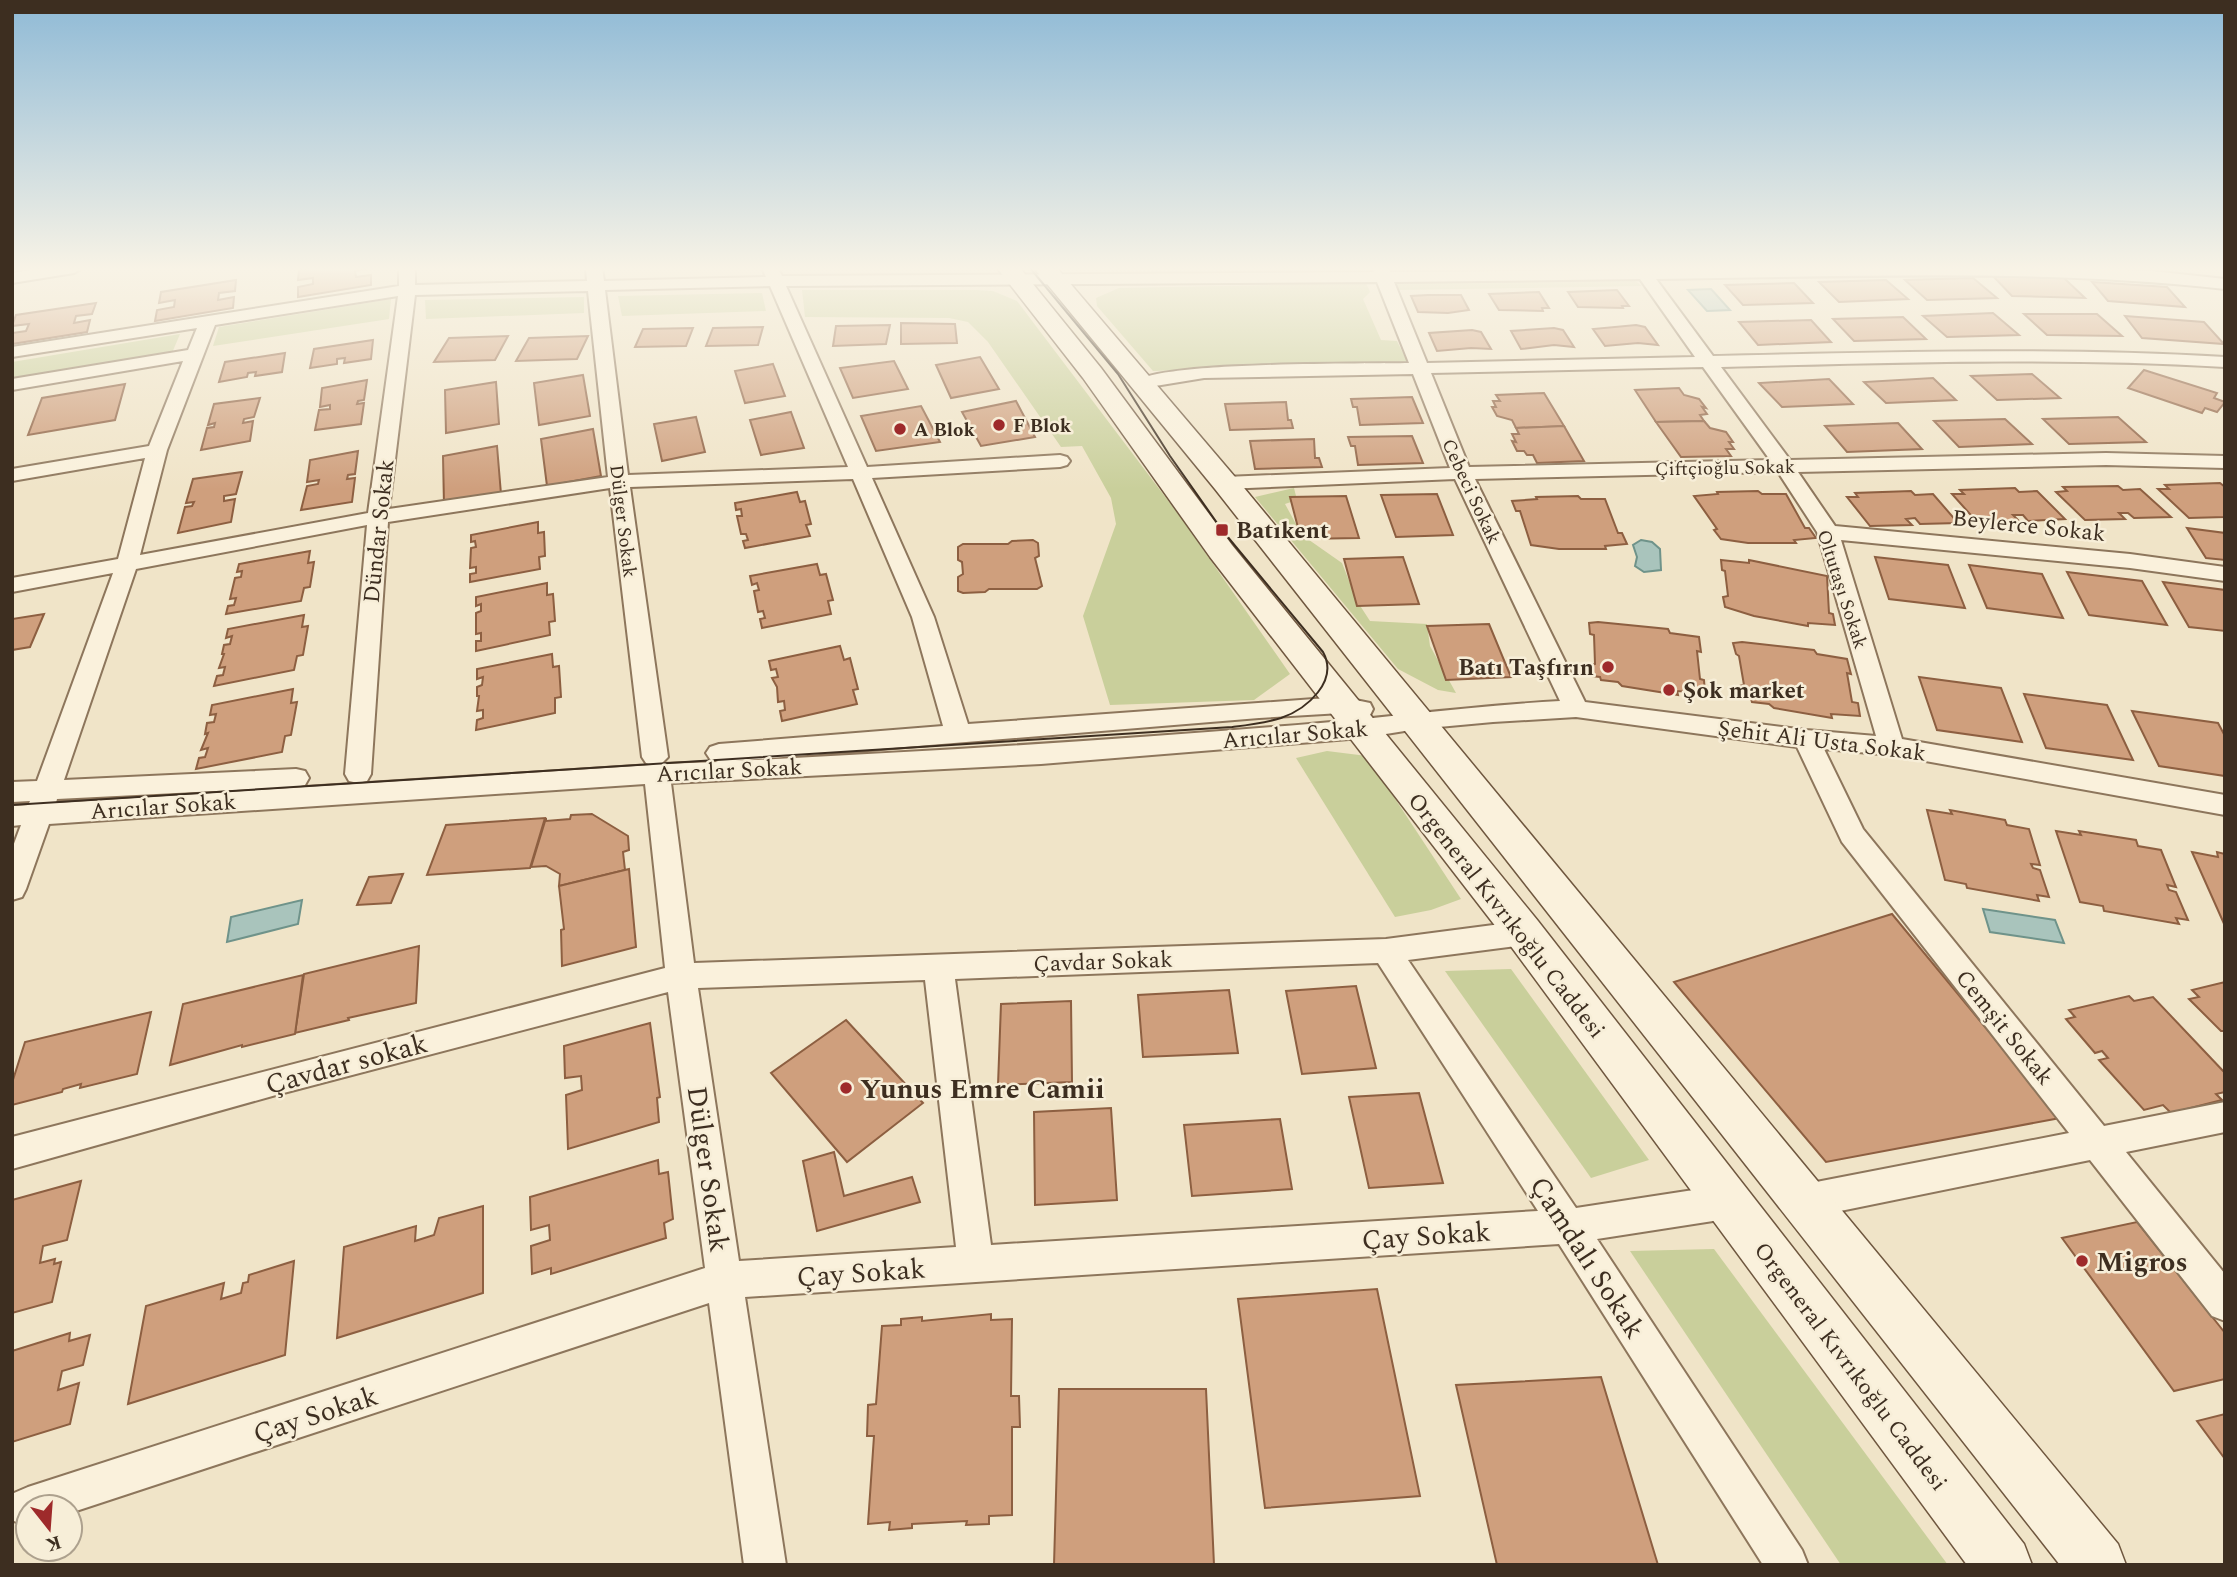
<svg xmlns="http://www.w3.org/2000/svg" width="2237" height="1577" font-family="Spectral,serif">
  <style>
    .green { fill: #c9cf9b }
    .water { fill: #a9c4bc; stroke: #6f938a; stroke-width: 2 }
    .building { fill: #cf9f7d; stroke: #8d5f41; stroke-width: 2 }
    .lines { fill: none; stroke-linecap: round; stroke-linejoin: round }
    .minor-casing { stroke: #8d765c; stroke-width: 4 }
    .secondary-casing { stroke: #6f573f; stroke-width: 3 }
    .minor { fill: #faf1dc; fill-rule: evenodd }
    .secondary { fill: #faf1dc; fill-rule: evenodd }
    .tram { stroke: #3d2e20; stroke-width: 2 }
    .poi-dot { fill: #9e2a2b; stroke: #f7eed8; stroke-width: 2.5 }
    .labels { text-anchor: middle; stroke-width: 5; stroke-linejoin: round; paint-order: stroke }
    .far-poi-label { font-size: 19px; font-weight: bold; fill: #3d2e20; stroke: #f7eed8; text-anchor: start }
    .far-street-label { font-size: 19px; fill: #3d2e20; stroke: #f7eed8 }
    .street-label { font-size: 23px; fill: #3d2e20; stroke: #f7eed8 }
    .poi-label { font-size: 23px; font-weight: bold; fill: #3d2e20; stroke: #f7eed8; text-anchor: start }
    .near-street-label { font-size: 28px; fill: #3d2e20; stroke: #f7eed8 }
    .near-poi-label { font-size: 28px; font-weight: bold; fill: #3d2e20; stroke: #f7eed8; text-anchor: start }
  </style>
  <rect width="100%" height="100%" fill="#f0e4c8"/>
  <g class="green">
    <path d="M1496,280H1634L1642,286L1396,290L1390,283Z"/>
    <path d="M1366,283L1370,292L1363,299L1381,340L1397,341L1408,363L1153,371L1097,306L1096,298L1119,288Z"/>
    <path d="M802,290H976L993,291L1017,301L1179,515L1290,674L1254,700L1110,705L1083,616L1116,524L1111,498L1082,446L1061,447L988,342L968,322L949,318L805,317Z"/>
    <path d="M762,293L766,311L622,316L618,296Z"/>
    <path d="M584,297V313L426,319L425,300Z"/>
    <path d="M391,299L389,319L213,346L219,327Z"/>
    <path d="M180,334L172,353L12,379V362Z"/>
    <path d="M1294,488L1297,500L1285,504L1302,535L1342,563L1357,601L1370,621L1427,624L1430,646L1456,693L1438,690L1398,669L1255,497Z"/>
    <path d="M1327,751L1367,756L1461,899L1431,910L1395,917L1296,758Z"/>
    <path d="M1511,969L1649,1160L1591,1178L1445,971Z"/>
    <path d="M1714,1249L1948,1565H1841L1630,1251Z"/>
  </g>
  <g class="water">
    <path d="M1711,289L1730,310L1707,311L1688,290Z"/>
    <path d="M1641,540L1652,542L1660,549L1661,570L1644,572L1635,566L1637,557L1633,545Z"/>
    <path d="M302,900L298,924L227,942L231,917Z"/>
    <path d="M1983,909L2055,920L2064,943L1990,932Z"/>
  </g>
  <g class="building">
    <path d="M312,268H370L355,271L356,277L371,275V285L298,297V287L313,284V278L298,280L299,270Z"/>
    <path d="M1993,276L2064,278L2085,298L2012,296Z"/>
    <path d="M1973,278L1997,298L1927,300L1905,280Z"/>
    <path d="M236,280L235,291L219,293L218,300L234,297L233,308L155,321L157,310L174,307L175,300L159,303L161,292Z"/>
    <path d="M1886,280L1908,299L1839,302L1819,282Z"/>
    <path d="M2092,282L2167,287L2185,307L2108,301Z"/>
    <path d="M1794,283L1813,303L1743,305L1725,285Z"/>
    <path d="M1617,290L1629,306H1622L1623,308L1578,307L1568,292Z"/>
    <path d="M1539,292L1549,308H1542L1543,311L1499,310L1489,294Z"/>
    <path d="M1428,295H1461L1469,310L1448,313L1418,312L1411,296Z"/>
    <path d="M96,303L92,314L76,316L74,323L90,320L87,332L12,344V333L26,331L29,324L12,326L16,315Z"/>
    <path d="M1993,313L2019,335L1947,337L1923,316Z"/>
    <path d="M2024,314H2097L2122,336L2047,335Z"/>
    <path d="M2125,316L2204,322L2224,344L2142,338Z"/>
    <path d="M1903,317L1926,339L1854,341L1833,319Z"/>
    <path d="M1811,320L1831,342L1758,345L1739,322Z"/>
    <path d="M901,323L955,324L957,343L901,344Z"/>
    <path d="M890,325L886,344L833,346L836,326Z"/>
    <path d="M1636,325L1645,327L1658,345L1638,343L1605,346L1593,329Z"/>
    <path d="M763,327L758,345L706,346L713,328Z"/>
    <path d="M693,328L686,346L635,347L643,329Z"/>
    <path d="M1554,328L1563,330L1574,347L1554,345L1521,349L1511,331Z"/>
    <path d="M1472,330L1481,332L1491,349L1471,348L1437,351L1429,333Z"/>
    <path d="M508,336L495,360L434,362L449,338Z"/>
    <path d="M588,336L577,359L516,361L529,338Z"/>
    <path d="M373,340L371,359L344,363L345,358L337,359V364L310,368L314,349Z"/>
    <path d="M285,353L282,372L255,376L256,372L248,373L247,377L219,382L225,362Z"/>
    <path d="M980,357L999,389L951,398L936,365Z"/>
    <path d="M894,361L908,389L853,398L840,368Z"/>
    <path d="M773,364L785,396L745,403L735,371Z"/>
    <path d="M2144,370L2217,393L2214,398L2225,402L2217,412L2205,408L2202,413L2128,388Z"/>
    <path d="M2032,374L2060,398L1997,400L1971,376Z"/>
    <path d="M583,375L590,416L539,425L534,383Z"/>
    <path d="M1933,378L1956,400L1886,403L1864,382Z"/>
    <path d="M1829,379L1853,404L1782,407L1759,383Z"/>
    <path d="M367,380L364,400L358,401L357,404L364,403L361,424L315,430L319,410L330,409V405L320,407L322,388Z"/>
    <path d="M496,382L499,424L446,433L445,390Z"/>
    <path d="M125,384L115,420L28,435L42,398Z"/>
    <path d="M1679,388L1684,395L1699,399L1706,408L1702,407L1707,414L1700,415L1704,421L1656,422L1635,390Z"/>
    <path d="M1544,393L1564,426L1516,428L1512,420L1497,416L1492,407H1496L1493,401H1500L1496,395Z"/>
    <path d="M1412,397L1423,423L1360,425L1357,407H1353L1351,399Z"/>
    <path d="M260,398L254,417L244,419L243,423L253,421L250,441L201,450L207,428L214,427L215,423L208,425L214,404Z"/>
    <path d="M1016,401L1035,437L981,446L962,412Z"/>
    <path d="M1286,402L1288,420H1291L1293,428L1230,430L1225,404Z"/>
    <path d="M921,406L940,442L876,451L861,416Z"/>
    <path d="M791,412L804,448L761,455L750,420Z"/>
    <path d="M696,417L705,452L662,461L654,424Z"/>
    <path d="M2118,417L2146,442L2069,444L2043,419Z"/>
    <path d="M2005,419L2032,444L1959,447L1934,421Z"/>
    <path d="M1704,421L1710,428L1726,432L1733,442H1729L1734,449H1726L1731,456L1681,457L1656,422Z"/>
    <path d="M1898,423L1922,449L1847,452L1825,426Z"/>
    <path d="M1564,426L1584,461L1537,463L1533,455H1527L1524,451H1517L1512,441L1516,442L1512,434H1519L1516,428Z"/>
    <path d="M593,429L601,476L547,486L541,439Z"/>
    <path d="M1412,436L1423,463L1358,465L1355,446H1351L1348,437Z"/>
    <path d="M1314,439L1315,458H1319L1322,467L1255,469L1250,441Z"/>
    <path d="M497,446L501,494L444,505L443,456Z"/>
    <path d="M358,451L355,474L348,475L347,479L355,478L352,502L301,510L307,486L318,484L319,480L307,482L310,460Z"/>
    <path d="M242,472L236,494L224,496V501L235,499L231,522L178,533L185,507L192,506L194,502L186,503L193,479Z"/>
    <path d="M2220,483L2225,487V517L2189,518L2158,489H2169L2165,485Z"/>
    <path d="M2118,486L2123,490L2140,489L2171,517L2134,518L2128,513H2119L2125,519L2085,520L2056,492L2067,491L2063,487Z"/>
    <path d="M2015,488L2019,492L2037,491L2065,519L2028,521L2023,515H2013L2019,521L1978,523L1952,494H1964L1960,490Z"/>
    <path d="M1758,491L1762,494H1786L1805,528H1809L1816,538L1794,540L1796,543H1748L1721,539L1714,530L1717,529L1694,496L1718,494L1717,492Z"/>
    <path d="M1911,491L1915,495L1933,494L1958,523L1920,524L1915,518L1906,519L1912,525L1870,526L1847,497H1858L1855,493Z"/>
    <path d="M797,492L800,502L805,501L811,524L806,525L810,536L745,548L743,541L748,540L746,534H741L737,516H742L741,509L736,510L735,503Z"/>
    <path d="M1437,494L1453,535L1396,537L1381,495Z"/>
    <path d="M1346,496L1359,538L1301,539L1290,497Z"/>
    <path d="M1578,496L1581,499H1605L1618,533H1622L1627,544L1605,546L1606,549H1559L1531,545L1520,511H1516L1512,501L1537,499L1536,497Z"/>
    <path d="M538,522V533L544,532L545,556L539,557L540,569L470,582V574L476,573V567L470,568L471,548L476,547L475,541L471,542V535Z"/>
    <path d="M2187,528L2225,533V560L2206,558Z"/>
    <path d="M1033,540L1038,543L1039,556L1035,558L1042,586L1037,589H989L985,592L963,593L958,591V577L963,574L962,562L958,560V547L963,544H1008L1012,541Z"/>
    <path d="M310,551L308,563L314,562L310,587L304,588L301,601L226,614L228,606L234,605L236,598L230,599L235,578L241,577L242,571L237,572L239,564Z"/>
    <path d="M1403,557L1419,604L1357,606L1344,559Z"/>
    <path d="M1875,557L1948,565L1965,608L1889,599Z"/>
    <path d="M1721,560L1749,563V560L1827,576L1829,613L1833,614L1835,625L1808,623V626L1754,616L1725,607L1723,597L1728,596L1725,571L1722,570Z"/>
    <path d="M817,564L820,575L826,574L833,600L828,601L831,614L762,628L760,619L765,618L763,611L758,612L754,591L759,590L757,583L752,585L750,576Z"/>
    <path d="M1969,565L2042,574L2063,618L1987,608Z"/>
    <path d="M2067,572L2142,581L2167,625L2089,615Z"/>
    <path d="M2163,582L2225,590V631L2189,627Z"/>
    <path d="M547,583V595L553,594L555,621L549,622L550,635L476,651V641H481V633L476,634V613L481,611V604L476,606V597Z"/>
    <path d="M44,614L30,647L12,650V619Z"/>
    <path d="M304,615L302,627L308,626L303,655L297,656L294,670L214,686L217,676L223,675L225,667L219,668L224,654H222L224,645L230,644L232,636L226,638L228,629Z"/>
    <path d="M1598,622L1668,629L1670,633L1699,637L1701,652L1697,651L1700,679L1704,680L1705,693L1677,691L1678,695L1622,686L1618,682L1601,680L1600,677L1592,676L1590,665L1595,664L1594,635L1590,634L1589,623Z"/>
    <path d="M1489,624L1511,677L1446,680L1427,626Z"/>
    <path d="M1742,642L1814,650L1817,654L1847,659L1851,674L1847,673L1852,702L1858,703L1860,716L1831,714L1832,718L1774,708L1769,704L1752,702L1751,699L1742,698L1739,686L1744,685L1739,656L1736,654L1733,643Z"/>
    <path d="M840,646L844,660L850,658L858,689L853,690L857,704L782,721L780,711L785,710L784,701L778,702L777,687L772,678L778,677L776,669L771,670L769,661Z"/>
    <path d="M552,654L553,667L559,666L561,697L555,698V713L476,730L477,720L483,718V710L477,711L479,696H477V687L482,685L483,677L477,679V669Z"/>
    <path d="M1919,677L2001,688L2022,742L1937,730Z"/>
    <path d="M293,689L291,703L297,702L291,735L285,736L282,752L196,769L199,758L205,757L208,748L201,750L208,733L205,734L207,723L214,722L216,714L210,715L212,705Z"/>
    <path d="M2024,694L2107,705L2133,760L2046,748Z"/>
    <path d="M2132,711L2218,723L2225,736V776L2159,766Z"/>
    <path d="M1927,810L1952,814L1950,810L2005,820L2007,825L2029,829L2040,865L2031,864L2033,868L2040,870L2049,897L2037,895L2039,901L1967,888L1966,884L1945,880Z"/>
    <path d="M592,814L628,836L629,850L623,852L625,870L559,886L560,874L546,866L531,867L546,818V821L570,819L571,815Z"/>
    <path d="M545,818L530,868L427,875L446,825Z"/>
    <path d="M2056,831L2081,835L2079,831L2136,840L2138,846L2161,850L2176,887L2167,885L2169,890L2176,892L2188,920L2176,918L2179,924L2104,911L2103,906L2080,902Z"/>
    <path d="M2192,852L2218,857L2217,852L2225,854V926Z"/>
    <path d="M629,869L636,947L562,966L561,930L564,929L559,886Z"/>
    <path d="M403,874L391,903L357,905L369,877Z"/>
    <path d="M1892,914L2060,1118L1826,1162L1674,982Z"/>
    <path d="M419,946L416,1003L348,1018L349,1020L295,1033L304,974Z"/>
    <path d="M303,975L295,1034L242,1047V1045L170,1065L183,1004Z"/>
    <path d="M2225,982V1031H2221L2189,999L2199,997L2192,990Z"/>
    <path d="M1356,986L1376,1068L1302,1074L1286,991Z"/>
    <path d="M1229,990L1238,1053L1143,1057L1138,995Z"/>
    <path d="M2129,996L2134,1001L2153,997L2225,1073V1092L2216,1094L2222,1100L2171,1113L2163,1105L2144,1110L2099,1060L2108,1058L2102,1051L2095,1053L2066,1019L2075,1017L2069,1010Z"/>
    <path d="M1071,1001L1072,1082L998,1085L1001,1004Z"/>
    <path d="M151,1012L137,1074L80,1088L81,1084L63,1089L62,1092L12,1105V1083L25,1042Z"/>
    <path d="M846,1020L923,1103L847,1162L771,1073Z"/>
    <path d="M650,1023L660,1097L657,1098L659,1122L568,1149L566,1095L582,1090L581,1076L565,1078L564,1046Z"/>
    <path d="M1419,1093L1443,1183L1369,1188L1349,1097Z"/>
    <path d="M1111,1108L1117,1200L1035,1205L1034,1112Z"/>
    <path d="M1280,1119L1292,1189L1192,1196L1184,1125Z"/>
    <path d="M834,1152L844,1196L912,1177L920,1202L817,1231L803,1161Z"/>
    <path d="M658,1160L659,1174L668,1172L673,1219L664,1223L666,1238L551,1274V1268L532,1274L531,1246L550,1240L549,1225L531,1230L530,1197Z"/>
    <path d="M81,1181L67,1240L43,1246L40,1263L55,1259L54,1264L61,1262L52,1302L12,1313V1200Z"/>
    <path d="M483,1206V1293L337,1338L344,1247L416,1226L415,1241L434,1235L439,1218Z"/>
    <path d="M2137,1222L2225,1333V1379L2174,1391L2062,1238Z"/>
    <path d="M294,1261L285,1355L128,1404L146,1306L224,1283L221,1299L241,1293L243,1283L248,1282L249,1275Z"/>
    <path d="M1377,1289L1420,1496L1265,1508L1238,1299Z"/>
    <path d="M991,1314V1320L1012,1319L1011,1396H1019L1020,1427H1012V1515L989,1516V1524L966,1525L967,1521L912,1524V1528L889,1530L890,1522L868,1524L874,1436H867L868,1405L876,1404L882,1326L901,1325V1319L922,1317V1321Z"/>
    <path d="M70,1333L69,1341L90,1335L83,1365L62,1371L58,1390L79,1383L70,1424L12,1442V1351Z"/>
    <path d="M1601,1377L1658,1565H1497L1456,1385Z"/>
    <path d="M1059,1389H1206L1214,1565H1054Z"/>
    <path d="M2225,1414V1459L2197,1421Z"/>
  </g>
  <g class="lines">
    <g class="minor-casing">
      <g id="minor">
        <path d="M44,268H82L74,273L12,283V273Z"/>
        <path d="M399,268H415V285L587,281L586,268H602L604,281L766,277L762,268H778L782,276L1374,272L1372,268H1388L1390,272L1633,270L1632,268H2075L2152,271L2225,279V289C2036,268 1846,277 1656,279L1713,356C1884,352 2054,347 2225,357V367C2057,357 1889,363 1721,367L1790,460L2106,453L2225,456V468L2106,465L1798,472L1835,526L2130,554L2225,567V581L2130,568L1841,540L1902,739L2225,795V815L1892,755L1824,749L1863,829L2104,1126L2225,1102V1132L2126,1152L2225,1274V1321L2212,1316L2090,1160L1806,1218L1794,1213L1789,1201L1794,1189L1806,1184L2069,1133L1842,842L1797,747L1576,717L1493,722L1417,729L1361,738L1041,764L671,783L694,963L1386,939L1524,921L1534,925L1539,933L1534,941L1524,945L1408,960L1576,1208L1726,1185L1738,1190L1743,1202L1738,1214L1726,1219L1597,1239L1802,1550L1808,1565H1763L1559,1244L745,1297L786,1565H744L709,1303L70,1513V1507H28V1527L14,1521L12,1496L14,1493L28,1487L705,1268L668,992L276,1095L12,1169V1137L665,968L645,784L49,824L26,889L22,897L12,900V849L21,825L12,826V806L28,805L30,801L12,802V782L37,781L113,573L12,592V578L118,559L145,458L12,481V469L149,446L183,361L12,390V379L188,350L197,328L12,357V347L399,286ZM1640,279L1695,357L1427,363L1394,282ZM1377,282L1409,363C1370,364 1152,361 1134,383L1143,388L1204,378L1413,374L1450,468L1225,477L1218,479L1215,483L1218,487L1225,489L1455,479L1560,701C1468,706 1377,719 1285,726C1102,741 919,752 735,761L1259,718L1341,713L1361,717L1370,715L1373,709L1370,703L1341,697L968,724L934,617L872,478L1060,467L1067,465L1070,461L1067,457L1060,455L867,467L786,286ZM770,286L848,467L628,475L605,290ZM588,291L608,477L389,509L415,295ZM398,296L368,513L140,555L167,450L215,325ZM1703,367L1770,460L1469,467L1431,373ZM1778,472L1817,532L1876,736L1806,730L1585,702L1475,479ZM853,479L912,617L943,726L719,744L710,747L706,753L710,759L718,762L661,764L668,757L630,487ZM610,488L642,757L646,763L651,765L56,803L57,799L296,787L305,785L309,778L305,771L296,769L64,780L136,569L367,525L345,774L349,781L358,783L367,781L371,774L388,522ZM1378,963L1538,1211L991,1245L955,979ZM925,980L956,1247L739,1261L698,988Z"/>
      </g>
    </g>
    <g class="secondary-casing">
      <g id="secondary">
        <path d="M997,268H1020L1101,368L1232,545L1538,921L2024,1544L2032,1565H1967L1510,945L1210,557L1083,378Z"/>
        <path d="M1034,268H1057L1235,477L2118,1544L2126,1565H2060L1215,489Z"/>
      </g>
    </g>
    <use href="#minor" class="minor"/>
    <use href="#secondary" class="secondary"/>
    <path class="tram" d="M12,805L1232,727C1248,725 1265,723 1281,718C1307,709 1339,681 1323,652L1222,530L1170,456L1118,374L1030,268"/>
  </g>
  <linearGradient id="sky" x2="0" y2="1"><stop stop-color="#8fbad6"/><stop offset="0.55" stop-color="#f8f3e6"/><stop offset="1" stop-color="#f8f3e6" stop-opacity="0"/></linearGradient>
  <rect width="2237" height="489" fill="url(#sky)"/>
  <g class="poi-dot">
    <circle cx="999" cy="425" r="7"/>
    <circle cx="900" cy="429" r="7"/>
    <rect x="1215" y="523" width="14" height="14" rx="3.5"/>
    <circle cx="1608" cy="667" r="7"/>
    <circle cx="1669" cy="690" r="7"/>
    <circle cx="846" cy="1088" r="7"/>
    <circle cx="2082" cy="1261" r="7"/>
  </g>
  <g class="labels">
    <g class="far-poi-label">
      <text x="1013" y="432">F Blok</text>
      <text x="914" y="436">A Blok</text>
    </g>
    <g class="far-street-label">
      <text transform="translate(1725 467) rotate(-1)" y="7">Çiftçioğlu Sokak</text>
      <text transform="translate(1472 491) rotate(65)" y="7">Cebeci Sokak</text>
      <text transform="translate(624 521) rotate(83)" y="7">Dülger Sokak</text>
      <text transform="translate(1843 589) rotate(72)" y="7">Oltutaşı Sokak</text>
    </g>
    <g class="street-label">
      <text transform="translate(2029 525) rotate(6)" y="8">Beylerce Sokak</text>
      <text transform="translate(378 531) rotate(-84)" y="8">Dündar Sokak</text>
      <text transform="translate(1295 734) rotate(-5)" y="8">Arıcılar Sokak</text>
      <text transform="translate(1822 740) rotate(7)" y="8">Şehit Ali Usta Sokak</text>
      <text transform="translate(729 770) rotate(-3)" y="8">Arıcılar Sokak</text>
      <text transform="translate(163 806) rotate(-4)" y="8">Arıcılar Sokak</text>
      <text transform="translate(1507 915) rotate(52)" y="8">Orgeneral Kıvrıkoğlu Caddesi</text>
      <text transform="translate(1103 961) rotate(-2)" y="8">Çavdar Sokak</text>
      <text transform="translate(2005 1027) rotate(51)" y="8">Cemşit Sokak</text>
      <text transform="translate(1851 1366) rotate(53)" y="8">Orgeneral Kıvrıkoğlu Caddesi</text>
    </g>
    <g class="poi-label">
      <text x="1236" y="538">Batıkent</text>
      <text x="1594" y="675" text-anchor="end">Batı Taşfırın</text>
      <text x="1683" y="698">Şok market</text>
    </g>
    <g class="near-street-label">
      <text transform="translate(346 1063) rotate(-15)" y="10">Çavdar sokak</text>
      <text transform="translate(709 1169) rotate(82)" y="10">Dülger Sokak</text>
      <text transform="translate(1426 1235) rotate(-4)" y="10">Çay Sokak</text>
      <text transform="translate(1588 1257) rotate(57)" y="10">Çamdalı Sokak</text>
      <text transform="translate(861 1272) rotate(-4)" y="10">Çay Sokak</text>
      <text transform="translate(315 1414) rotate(-18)" y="10">Çay Sokak</text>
    </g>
    <g class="near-poi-label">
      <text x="860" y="1098">Yunus Emre Camii</text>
      <text x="2096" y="1271">Migros</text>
    </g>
  </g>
  <rect width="2237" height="1577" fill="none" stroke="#3d2e20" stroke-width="28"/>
  <g transform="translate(49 1528) rotate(163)"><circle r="33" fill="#f7eed8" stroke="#ada18e" stroke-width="2"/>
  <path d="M0-5L12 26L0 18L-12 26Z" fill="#9e2a2b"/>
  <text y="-10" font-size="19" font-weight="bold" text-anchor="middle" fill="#3d2e20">K</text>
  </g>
</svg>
